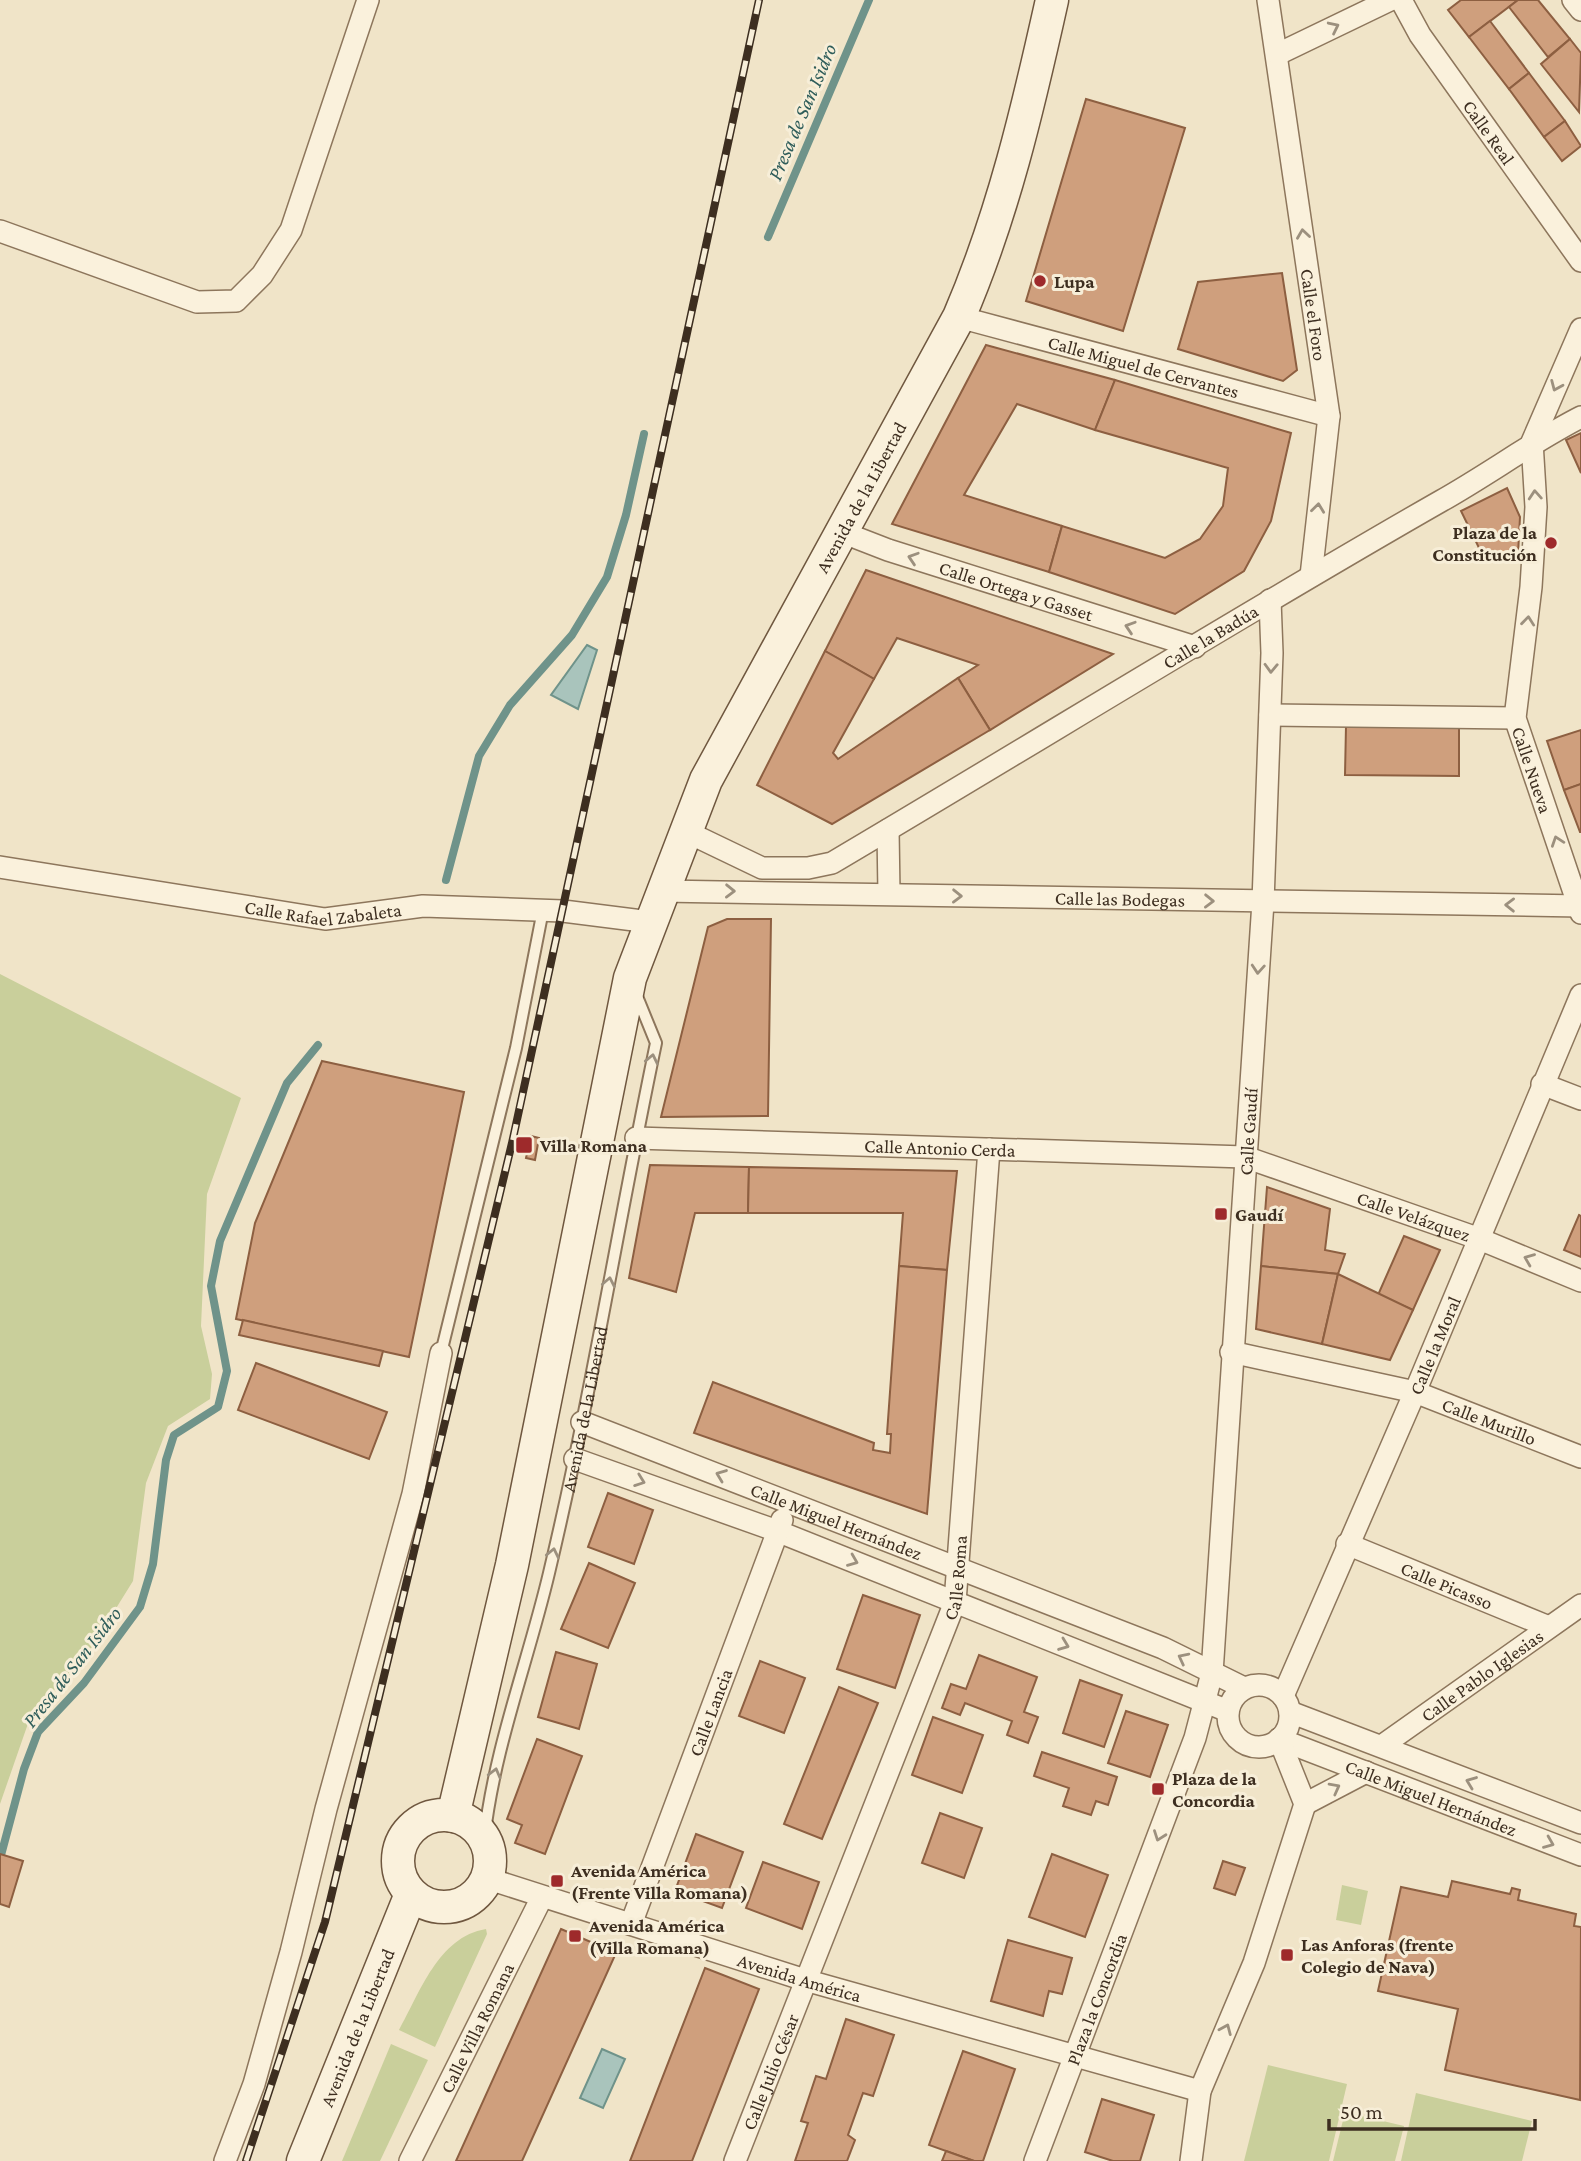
<svg xmlns="http://www.w3.org/2000/svg" width="1581" height="2161" font-family="'Crimson Pro',serif">
  <style>
    .green { fill: #c9cf9b }
    .water { fill: #a9c4bc; stroke: #6f938a; stroke-width: 2 }
    .lines { fill: none; stroke-linecap: round; stroke-linejoin: round }
    .stream { stroke: #6f938a; stroke-width: 8 }
    .building { fill: #cf9f7d; stroke: #8d5f41; stroke-width: 2 }
    .lane-casing { stroke: #8d765c; stroke-width: 14 }
    .street-casing { stroke: #8d765c; stroke-width: 24 }
    .secondary-casing { stroke: #6f573f; stroke-width: 35 }
    .lane { stroke: #faf1dc; stroke-width: 10 }
    .street { stroke: #faf1dc; stroke-width: 21 }
    .secondary { stroke: #faf1dc; stroke-width: 32 }
    .rail-casing { stroke: #3d2e20; stroke-width: 8 }
    .rail { stroke: #f7eed8; stroke-width: 5; stroke-dasharray: 16; stroke-linecap: butt }
    .oneway { stroke: #9c907e }
    .poi-dot { fill: #9e2a2b; stroke: #f7eed8; stroke-width: 2.5 }
    .labels { text-anchor: middle; stroke-width: 6; stroke-linejoin: round; paint-order: stroke }
    .street-label { font-size: 19px; fill: #3d2e20; stroke: #f7eed8 }
    .poi-label { font-size: 19px; font-weight: bold; fill: #3d2e20; stroke: #f7eed8; text-anchor: start }
    .water-label { font-size: 21px; font-style: italic; fill: #2f5d5a; stroke: #f7eed8 }
  </style>
  <rect width="100%" height="100%" fill="#f0e4c8"/>
  <g class="green">
    <path d="M0,974L241,1098L207,1194L201,1326L212,1374L210,1399L168,1426L146,1483L133,1581L82,1663L32,1712L0,1804Z"/>
    <path d="M1342,1885L1368,1891L1361,1925L1336,1920Z"/>
    <path d="M486,1929L487,1934L435,2047L399,2030C420,1993 438,1937 486,1929Z"/>
    <path d="M391,2044L428,2060L380,2161H342Z"/>
    <path d="M1268,2065L1347,2084L1329,2161H1244Z"/>
    <path d="M1416,2093L1532,2121L1522,2161H1401Z"/>
    <path d="M1345,2112L1404,2126L1395,2161H1333Z"/>
  </g>
  <g class="water">
    <path d="M587,645L597,650L578,709L551,695Z"/>
    <path d="M602,2049L625,2059L603,2108L580,2098Z"/>
  </g>
  <g class="lines">
    <g class="stream">
      <path d="M768,237L869,0"/>
      <path d="M446,880L479,756L510,705L572,635L607,577L626,515L644,434"/>
      <path d="M0,1859L24,1769L38,1732L84,1683L140,1607L153,1564L166,1460L174,1435L218,1407L227,1371L211,1286L220,1241L287,1083L318,1045"/>
    </g>
  </g>
  <g class="building">
    <path d="M1461,0H1518L1469,37L1448,10Z"/>
    <path d="M1518,0H1538L1570,39L1548,57L1509,7Z"/>
    <path d="M1490,21L1529,73L1509,89L1469,37Z"/>
    <path d="M1570,39L1581,53L1579,112L1541,64Z"/>
    <path d="M1529,73L1565,121L1544,137L1509,89Z"/>
    <path d="M1086,99L1185,128L1123,331L1026,301Z"/>
    <path d="M1565,121L1581,146L1562,161L1544,137Z"/>
    <path d="M1282,273L1297,370L1283,381L1178,349L1198,282Z"/>
    <path d="M986,345L1115,380L1095,430L1017,404L964,495L1062,526L1049,572L892,524Z"/>
    <path d="M1115,380L1291,433L1271,521L1244,571L1175,614L1049,572L1062,526L1165,558L1200,539L1223,506L1228,468L1095,430Z"/>
    <path d="M1581,433V473L1566,440Z"/>
    <path d="M1507,488L1520,517L1518,554H1482L1461,511Z"/>
    <path d="M866,570L1113,654L990,730L958,678L978,665L897,638L874,679L825,651Z"/>
    <path d="M825,651L874,679L833,753L838,759L958,678L990,730L832,824L757,785Z"/>
    <path d="M1346,726L1459,727V776L1345,775Z"/>
    <path d="M1581,730V784L1564,790L1547,741Z"/>
    <path d="M1581,784V832H1580L1564,790Z"/>
    <path d="M727,919H771L768,1116L661,1117L708,927Z"/>
    <path d="M322,1061L464,1092L409,1357L236,1319L255,1223Z"/>
    <path d="M531,1136L539,1138L535,1160L526,1158Z"/>
    <path d="M650,1165L749,1167L748,1213H695L676,1292L629,1278Z"/>
    <path d="M749,1167L957,1171L947,1270L899,1266L903,1213H748Z"/>
    <path d="M1267,1187L1330,1209L1325,1250L1345,1254L1338,1274L1261,1266Z"/>
    <path d="M1579,1215L1581,1216V1257L1564,1250Z"/>
    <path d="M1404,1236L1440,1250L1413,1310L1378,1295Z"/>
    <path d="M899,1266L947,1270L927,1514L694,1433L713,1382L874,1443L873,1450L890,1453L891,1434H887Z"/>
    <path d="M1261,1266L1338,1274L1322,1344L1256,1329Z"/>
    <path d="M1338,1274L1413,1310L1390,1360L1322,1344Z"/>
    <path d="M243,1320L383,1351L379,1366L239,1335Z"/>
    <path d="M256,1363L387,1412L369,1459L238,1410Z"/>
    <path d="M608,1493L653,1510L634,1564L588,1547Z"/>
    <path d="M589,1563L635,1583L608,1648L561,1629Z"/>
    <path d="M863,1595L920,1615L895,1688L837,1669Z"/>
    <path d="M556,1652L597,1664L579,1729L538,1717Z"/>
    <path d="M979,1655L1037,1677L1024,1712L1038,1717L1028,1743L1007,1735L1012,1721L965,1703L960,1715L942,1708L951,1684L966,1689Z"/>
    <path d="M760,1661L805,1678L784,1733L739,1716Z"/>
    <path d="M1080,1680L1122,1695L1104,1747L1063,1733Z"/>
    <path d="M839,1687L878,1703L822,1839L784,1824Z"/>
    <path d="M1126,1711L1168,1725L1150,1777L1108,1763Z"/>
    <path d="M933,1717L983,1735L962,1793L912,1775Z"/>
    <path d="M537,1739L582,1756L545,1854L515,1843L522,1825L507,1819Z"/>
    <path d="M1042,1752L1117,1777L1108,1805L1096,1801L1091,1815L1063,1806L1069,1788L1034,1776Z"/>
    <path d="M940,1813L982,1828L964,1878L922,1863Z"/>
    <path d="M696,1834L743,1852L722,1908L675,1891Z"/>
    <path d="M0,1854L23,1861L9,1907L0,1904Z"/>
    <path d="M1052,1854L1108,1875L1085,1937L1029,1917Z"/>
    <path d="M1223,1861L1245,1868L1235,1895L1214,1888Z"/>
    <path d="M763,1862L819,1882L802,1929L746,1908Z"/>
    <path d="M1452,1881L1510,1894L1512,1888L1520,1890L1518,1900L1576,1914L1574,1926L1581,1927L1580,2100L1445,2070L1458,2009L1378,1991L1401,1887L1448,1897Z"/>
    <path d="M561,1929L616,1953L522,2161H456Z"/>
    <path d="M1008,1940L1072,1958L1062,1994L1049,1991L1043,2016L991,2001Z"/>
    <path d="M705,1968L759,1989L692,2161H630Z"/>
    <path d="M846,2019L894,2035L873,2096L863,2093L848,2135L855,2140L847,2161H795L808,2123L801,2121L816,2076L826,2079Z"/>
    <path d="M963,2051L1015,2069L983,2161H974L929,2145Z"/>
    <path d="M1102,2099L1154,2115L1140,2161H1113L1085,2152Z"/>
    <path d="M946,2151L974,2161H942Z"/>
  </g>
  <g class="lines">
    <g class="lane-casing">
      <g id="lane">
        <path d="M441,1353L516,1048L543,910"/>
        <path id="s1" d="M484,1840C494,1748 528,1662 549,1573C591,1397 619,1219 656,1043L636,994"/>
      </g>
    </g>
    <g class="street-casing">
      <g id="street">
        <path id="s2" d="M1268,0L1329,416L1311,576"/>
        <path id="s3" d="M1401,0L1420,35L1581,261"/>
        <path d="M1573,0L1581,10"/>
        <path d="M1278,54L1390,0"/>
        <path d="M0,231L197,302L236,301L262,275L291,230L368,0"/>
        <path id="s4" d="M959,317L1329,416"/>
        <path id="s5" d="M1581,329L1532,442L1536,507L1531,587L1515,718L1581,913"/>
        <path id="s6" d="M839,531L888,550L1195,647"/>
        <path d="M1270,715L1515,718"/>
        <path d="M888,830L889,894"/>
        <path id="s7" d="M685,831L762,868H808L832,863C1035,743 1236,618 1441,501C1489,474 1532,442 1581,417"/>
        <path id="s8" d="M0,867L325,919L423,906L563,911L650,922"/>
        <path id="s9" d="M662,891L1581,906"/>
        <path d="M1542,1084L1581,1099"/>
        <path id="s10" d="M636,1138L1245,1157L1477,1238L1581,1281"/>
        <path id="s11" d="M1231,1352L1415,1392L1581,1457"/>
        <path id="s12" d="M582,1422L1163,1648L1244,1688"/>
        <path d="M575,1459L777,1531L1228,1711"/>
        <path id="s13" d="M1347,1544L1549,1627"/>
        <circle cx="1259" cy="1716" r="31"/>
        <path id="s14" d="M1283,1696L1415,1392L1581,995"/>
        <path d="M1290,1712L1581,1823"/>
        <path id="s15" d="M1279,1739L1581,1855"/>
        <path id="s16" d="M1383,1745L1581,1605"/>
        <path d="M1305,1804L1366,1772"/>
        <path id="s17" d="M486,1878L805,1980L1200,2091"/>
        <path id="s18" d="M631,1924L782,1520"/>
        <path d="M225,2161L254,2084L291,1952L326,1809L413,1494L441,1353"/>
        <path id="s19" d="M410,2161L542,1897"/>
        <path id="s20" d="M735,2161L955,1602L989,1149"/>
        <path id="s21" d="M1035,2161L1195,1738L1212,1673L1263,902L1272,653L1270,600"/>
        <path d="M1191,2161L1200,2091L1254,1963L1305,1804L1279,1739"/>
      </g>
    </g>
    <g class="secondary-casing">
      <g id="secondary">
        <circle cx="444" cy="1861" r="46"/>
        <path id="s22" d="M453,1816L512,1565L630,978L706,780L959,317C1003,215 1028,108 1052,0"/>
        <path id="s23" d="M303,2161L411,1894"/>
      </g>
    </g>
    <use href="#lane" class="lane"/>
    <use href="#street" class="street"/>
    <use href="#secondary" class="secondary"/>
    <g class="rail-casing">
      <path id="rail" d="M246,2161L325,1922L512,1143L759,0"/>
    </g>
    <use href="#rail" class="rail"/>
  </g>
  <defs><path id="oneway-chevron" d="M-2-3.5L2.5 0L-2 3.5" fill="none" stroke-width="1.6" stroke-linecap="round" stroke-linejoin="round" transform="scale(1.75)"/></defs>
  <g class="oneway">
    <use href="#oneway-chevron" transform="translate(1334 27) rotate(-26)"/>
    <use href="#oneway-chevron" transform="translate(1303 234) rotate(-98)"/>
    <use href="#oneway-chevron" transform="translate(1556 386) rotate(113)"/>
    <use href="#oneway-chevron" transform="translate(1535 495) rotate(-94)"/>
    <use href="#oneway-chevron" transform="translate(1318 508) rotate(-83)"/>
    <use href="#oneway-chevron" transform="translate(913 558) rotate(-162)"/>
    <use href="#oneway-chevron" transform="translate(1528 621) rotate(-84)"/>
    <use href="#oneway-chevron" transform="translate(1130 627) rotate(-162)"/>
    <use href="#oneway-chevron" transform="translate(1271 668) rotate(92)"/>
    <use href="#oneway-chevron" transform="translate(1557 841) rotate(-109)"/>
    <use href="#oneway-chevron" transform="translate(730 891) rotate(1)"/>
    <use href="#oneway-chevron" transform="translate(957 896) rotate(1)"/>
    <use href="#oneway-chevron" transform="translate(1209 901) rotate(1)"/>
    <use href="#oneway-chevron" transform="translate(1510 905) rotate(-179)"/>
    <use href="#oneway-chevron" transform="translate(1258 969) rotate(94)"/>
    <use href="#oneway-chevron" transform="translate(652 1059) rotate(-78)"/>
    <use href="#oneway-chevron" transform="translate(1529 1259) rotate(-158)"/>
    <use href="#oneway-chevron" transform="translate(609 1282) rotate(-79)"/>
    <use href="#oneway-chevron" transform="translate(721 1475) rotate(-159)"/>
    <use href="#oneway-chevron" transform="translate(640 1481) rotate(20)"/>
    <use href="#oneway-chevron" transform="translate(553 1553) rotate(-78)"/>
    <use href="#oneway-chevron" transform="translate(853 1561) rotate(22)"/>
    <use href="#oneway-chevron" transform="translate(1064 1645) rotate(21)"/>
    <use href="#oneway-chevron" transform="translate(1183 1658) rotate(-153)"/>
    <use href="#oneway-chevron" transform="translate(495 1773) rotate(-75)"/>
    <use href="#oneway-chevron" transform="translate(1471 1782) rotate(-159)"/>
    <use href="#oneway-chevron" transform="translate(1335 1788) rotate(-28)"/>
    <use href="#oneway-chevron" transform="translate(1159 1836) rotate(110)"/>
    <use href="#oneway-chevron" transform="translate(1549 1843) rotate(22)"/>
    <use href="#oneway-chevron" transform="translate(1226 2029) rotate(-67)"/>
  </g>
  <g class="poi-dot">
    <circle cx="1040" cy="281" r="7"/>
    <circle cx="1551" cy="543" r="7"/>
    <rect x="515" y="1136" width="18" height="18" rx="3.5"/>
    <rect x="1214" y="1207" width="14" height="14" rx="3.5"/>
    <rect x="1151" y="1782" width="14" height="14" rx="3.5"/>
    <rect x="550" y="1874" width="14" height="14" rx="3.5"/>
    <rect x="568" y="1929" width="14" height="14" rx="3.5"/>
    <rect x="1280" y="1948" width="14" height="14" rx="3.5"/>
  </g>
  <g class="labels">
    <g class="street-label">
      <text dy="7" stroke="none"><textPath href="#s3" startOffset="159">Calle Real</textPath></text>
      <text dy="7" stroke="none"><textPath href="#s2" startOffset="318">Calle el Foro</textPath></text>
      <text dy="7" stroke="none"><textPath href="#s4" startOffset="191">Calle Miguel de Cervantes</textPath></text>
      <text dy="7" stroke="none"><textPath href="#s22" startOffset="1391">Avenida de la Libertad</textPath></text>
      <text dy="7" stroke="none"><textPath href="#s6" startOffset="187">Calle Ortega y Gasset</textPath></text>
      <text dy="7" stroke="none"><textPath href="#s7" startOffset="597">Calle la Badúa</textPath></text>
      <text dy="7" stroke="none"><textPath href="#s5" startOffset="455">Calle Nueva</textPath></text>
      <text dy="7" stroke="none"><textPath href="#s9" startOffset="458">Calle las Bodegas</textPath></text>
      <text dy="7" stroke="none"><textPath href="#s8" startOffset="327">Calle Rafael Zabaleta</textPath></text>
      <text dy="7" stroke="none"><textPath href="#s21" startOffset="1062">Calle Gaudí</textPath></text>
      <text dy="7" stroke="none"><textPath href="#s10" startOffset="304">Calle Antonio Cerda</textPath></text>
      <text dy="7" stroke="none"><textPath href="#s10" startOffset="788">Calle Velázquez</textPath></text>
      <text dy="7" stroke="none"><textPath href="#s14" startOffset="382">Calle la Moral</textPath></text>
      <text dy="7" stroke="none"><textPath href="#s1" startOffset="443">Avenida de la Libertad</textPath></text>
      <text dy="7" stroke="none"><textPath href="#s11" startOffset="268">Calle Murillo</textPath></text>
      <text dy="7" stroke="none"><textPath href="#s12" startOffset="273">Calle Miguel Hernández</textPath></text>
      <text dy="7" stroke="none"><textPath href="#s20" startOffset="625">Calle Roma</textPath></text>
      <text dy="7" stroke="none"><textPath href="#s13" startOffset="108">Calle Picasso</textPath></text>
      <text dy="7" stroke="none"><textPath href="#s16" startOffset="121">Calle Pablo Iglesias</textPath></text>
      <text dy="7" stroke="none"><textPath href="#s18" startOffset="226">Calle Lancia</textPath></text>
      <text dy="7" stroke="none"><textPath href="#s15" startOffset="163">Calle Miguel Hernández</textPath></text>
      <text dy="7" stroke="none"><textPath href="#s17" startOffset="329">Avenida América</textPath></text>
      <text dy="7" stroke="none"><textPath href="#s21" startOffset="173">Plaza la Concordia</textPath></text>
      <text dy="7" stroke="none"><textPath href="#s23" startOffset="144">Avenida de la Libertad</textPath></text>
      <text dy="7" stroke="none"><textPath href="#s19" startOffset="149">Calle Villa Romana</textPath></text>
      <text dy="7" stroke="none"><textPath href="#s20" startOffset="96">Calle Julio César</textPath></text>
    </g>
    <g class="poi-label">
      <text x="1054" y="288">Lupa</text>
      <text x="1537" y="539" text-anchor="end">Plaza de la<tspan x="1537" dy="22">Constitución</tspan></text>
      <text x="540" y="1152">Villa Romana</text>
      <text x="1235" y="1221">Gaudí</text>
      <text x="1172" y="1785">Plaza de la<tspan x="1172" dy="22">Concordia</tspan></text>
      <text x="571" y="1877">Avenida América<tspan x="571" dy="22">(Frente Villa Romana)</tspan></text>
      <text x="589" y="1932">Avenida América<tspan x="589" dy="22">(Villa Romana)</tspan></text>
      <text x="1301" y="1951">Las Anforas (frente<tspan x="1301" dy="22">Colegio de Nava)</tspan></text>
    </g>
    <g class="water-label">
      <text transform="translate(802 112) rotate(-67)" y="7">Presa de San Isidro</text>
      <text transform="translate(72 1667) rotate(-52)" y="7">Presa de San Isidro</text>
    </g>
  </g>
  <path d="M1329 2119v10h206v-10" fill="none" stroke="#3d2e20" stroke-width="3.5"/>
  <text x="1340" y="2119" font-size="21" fill="#3d2e20" stroke="#f7eed8" stroke-width="5" paint-order="stroke">50 m</text>
</svg>
